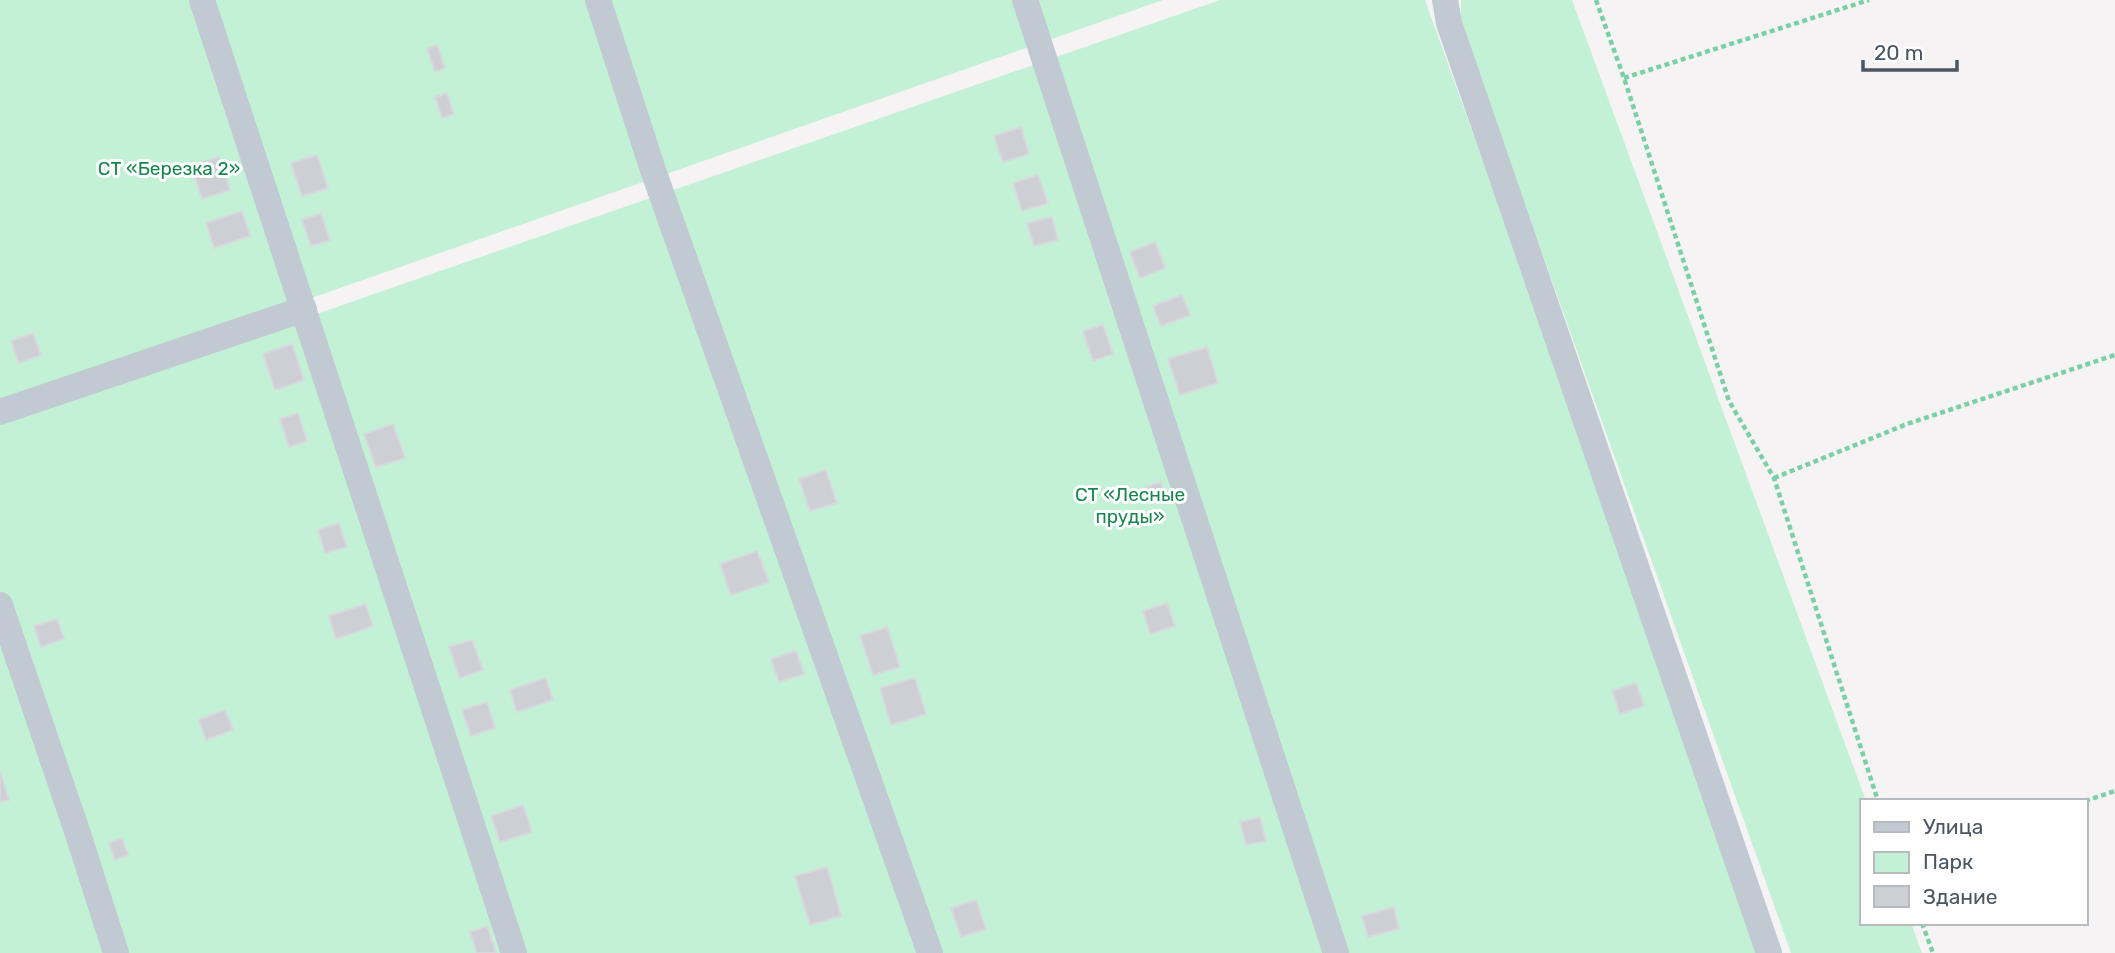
<svg xmlns="http://www.w3.org/2000/svg" width="2115" height="953" font-family="Rubik,sans-serif">
  <style>
    .green { fill: #c3f1d5 }
    .building { fill: #cdcfd5; stroke: #d7d9de; stroke-width: 2 }
    .lines { fill: none; stroke-linecap: round; stroke-linejoin: round }
    .path { stroke: #7ad0a6; stroke-width: 4.5; stroke-dasharray: 5 3.5; stroke-linecap: butt }
    .street { stroke: #c1cad2; stroke-width: 26 }
    .labels { text-anchor: middle; stroke-width: 6; stroke-linejoin: round; paint-order: stroke }
    .park-label { font-size: 19px; fill: #17864f; stroke: #fff }
  </style>
  <rect width="100%" height="100%" fill="#f5f3f3"/>
  <g class="green">
    <path d="M0,0H1163L0,407Z"/>
    <path d="M1220,0H1425L1767,953H0V424Z"/>
    <path d="M1461,0H1572L1866,801H1861V923H1911L1922,953H1791L1461,25Z"/>
  </g>
  <g class="building">
    <path d="M437,45L445,68L435,72L427,49Z"/>
    <path d="M447,93L454,114L442,118L435,97Z"/>
    <path d="M1021,127L1029,154L1003,162L994,136Z"/>
    <path d="M317,155L328,188L302,196L291,163Z"/>
    <path d="M219,157L230,190L202,199L191,166Z"/>
    <path d="M1038,175L1048,203L1022,211L1013,183Z"/>
    <path d="M242,211L250,236L214,248L206,223Z"/>
    <path d="M321,213L330,240L311,246L302,220Z"/>
    <path d="M1052,217L1058,240L1034,246L1027,223Z"/>
    <path d="M1155,242L1165,268L1140,278L1130,252Z"/>
    <path d="M1182,295L1190,315L1161,326L1153,306Z"/>
    <path d="M1103,325L1113,354L1093,361L1083,331Z"/>
    <path d="M33,333L41,355L19,363L11,341Z"/>
    <path d="M292,344L304,380L275,390L263,354Z"/>
    <path d="M1207,347L1218,383L1180,395L1168,359Z"/>
    <path d="M298,413L307,441L289,447L280,419Z"/>
    <path d="M393,424L405,458L376,467L364,434Z"/>
    <path d="M826,470L837,503L810,511L799,479Z"/>
    <path d="M1161,482L1165,497L1151,502L1146,487Z"/>
    <path d="M339,523L347,547L325,553L318,530Z"/>
    <path d="M757,551L769,582L731,595L720,564Z"/>
    <path d="M1167,603L1175,626L1150,634L1143,611Z"/>
    <path d="M365,604L373,626L336,639L329,616Z"/>
    <path d="M57,619L64,639L41,647L34,626Z"/>
    <path d="M887,627L900,667L873,675L860,636Z"/>
    <path d="M472,640L483,670L460,678L449,647Z"/>
    <path d="M796,651L804,674L779,682L771,659Z"/>
    <path d="M546,678L553,700L517,712L510,690Z"/>
    <path d="M915,678L926,714L891,725L880,688Z"/>
    <path d="M1636,683L1644,706L1620,714L1612,691Z"/>
    <path d="M487,702L495,728L471,736L462,710Z"/>
    <path d="M225,710L233,730L206,740L199,720Z"/>
    <path d="M0,771L9,800L0,802Z"/>
    <path d="M523,805L532,832L500,842L491,816Z"/>
    <path d="M1260,817L1266,841L1246,845L1240,822Z"/>
    <path d="M122,838L128,855L115,860L109,843Z"/>
    <path d="M827,867L841,916L810,925L795,876Z"/>
    <path d="M976,900L986,929L961,937L951,908Z"/>
    <path d="M1394,907L1399,929L1368,937L1362,916Z"/>
    <path d="M487,926L496,953H477L470,932Z"/>
  </g>
  <g class="lines">
    <g class="path">
      <path d="M1596,0L1624,78L1729,401L1774,478L1878,801"/>
      <path d="M1624,78L1869,0"/>
      <path d="M1774,478L1907,424L2115,355"/>
      <path d="M2085,801L2115,791"/>
      <path d="M1922,923L1933,953"/>
    </g>
    <g class="street">
      <path d="M202,0L514,953"/>
      <path d="M598,0L653,170L930,953"/>
      <path d="M1025,0L1336,953"/>
      <path d="M1445,0L1449,23L1769,953"/>
      <path d="M0,412L304,309"/>
      <path d="M0,605L78,834L116,953"/>
    </g>
  </g>
  <g class="labels">
    <g class="park-label">
      <text x="169" y="175">СТ «Березка 2»</text>
      <text x="1130" y="501">СТ «Лесные<tspan x="1130" dy="22">пруды»</tspan></text>
    </g>
  </g>
  <rect x="1860" y="799" width="228" height="126" fill="#ffffff" stroke="#b7bbc0" stroke-width="2"/>
  <rect x="1874" y="822" width="35" height="10" fill="#c1cad2" stroke="#b7bbc0" stroke-width="2"/>
  <text x="1923" y="834" font-size="21" fill="#4a5661">Улица</text>
  <rect x="1874" y="852" width="35" height="21" fill="#c3f1d5" stroke="#b7bbc0" stroke-width="2"/>
  <text x="1923" y="869" font-size="21" fill="#4a5661">Парк</text>
  <rect x="1874" y="886" width="35" height="21" fill="#cdcfd5" stroke="#b7bbc0" stroke-width="2"/>
  <text x="1923" y="904" font-size="21" fill="#4a5661">Здание</text>
  <path d="M1863 60v10h94v-10" fill="none" stroke="#4a5661" stroke-width="3.5"/>
  <text x="1874" y="60" font-size="21" fill="#4a5661" stroke="#ffffff" stroke-width="5" paint-order="stroke">20 m</text>
</svg>
